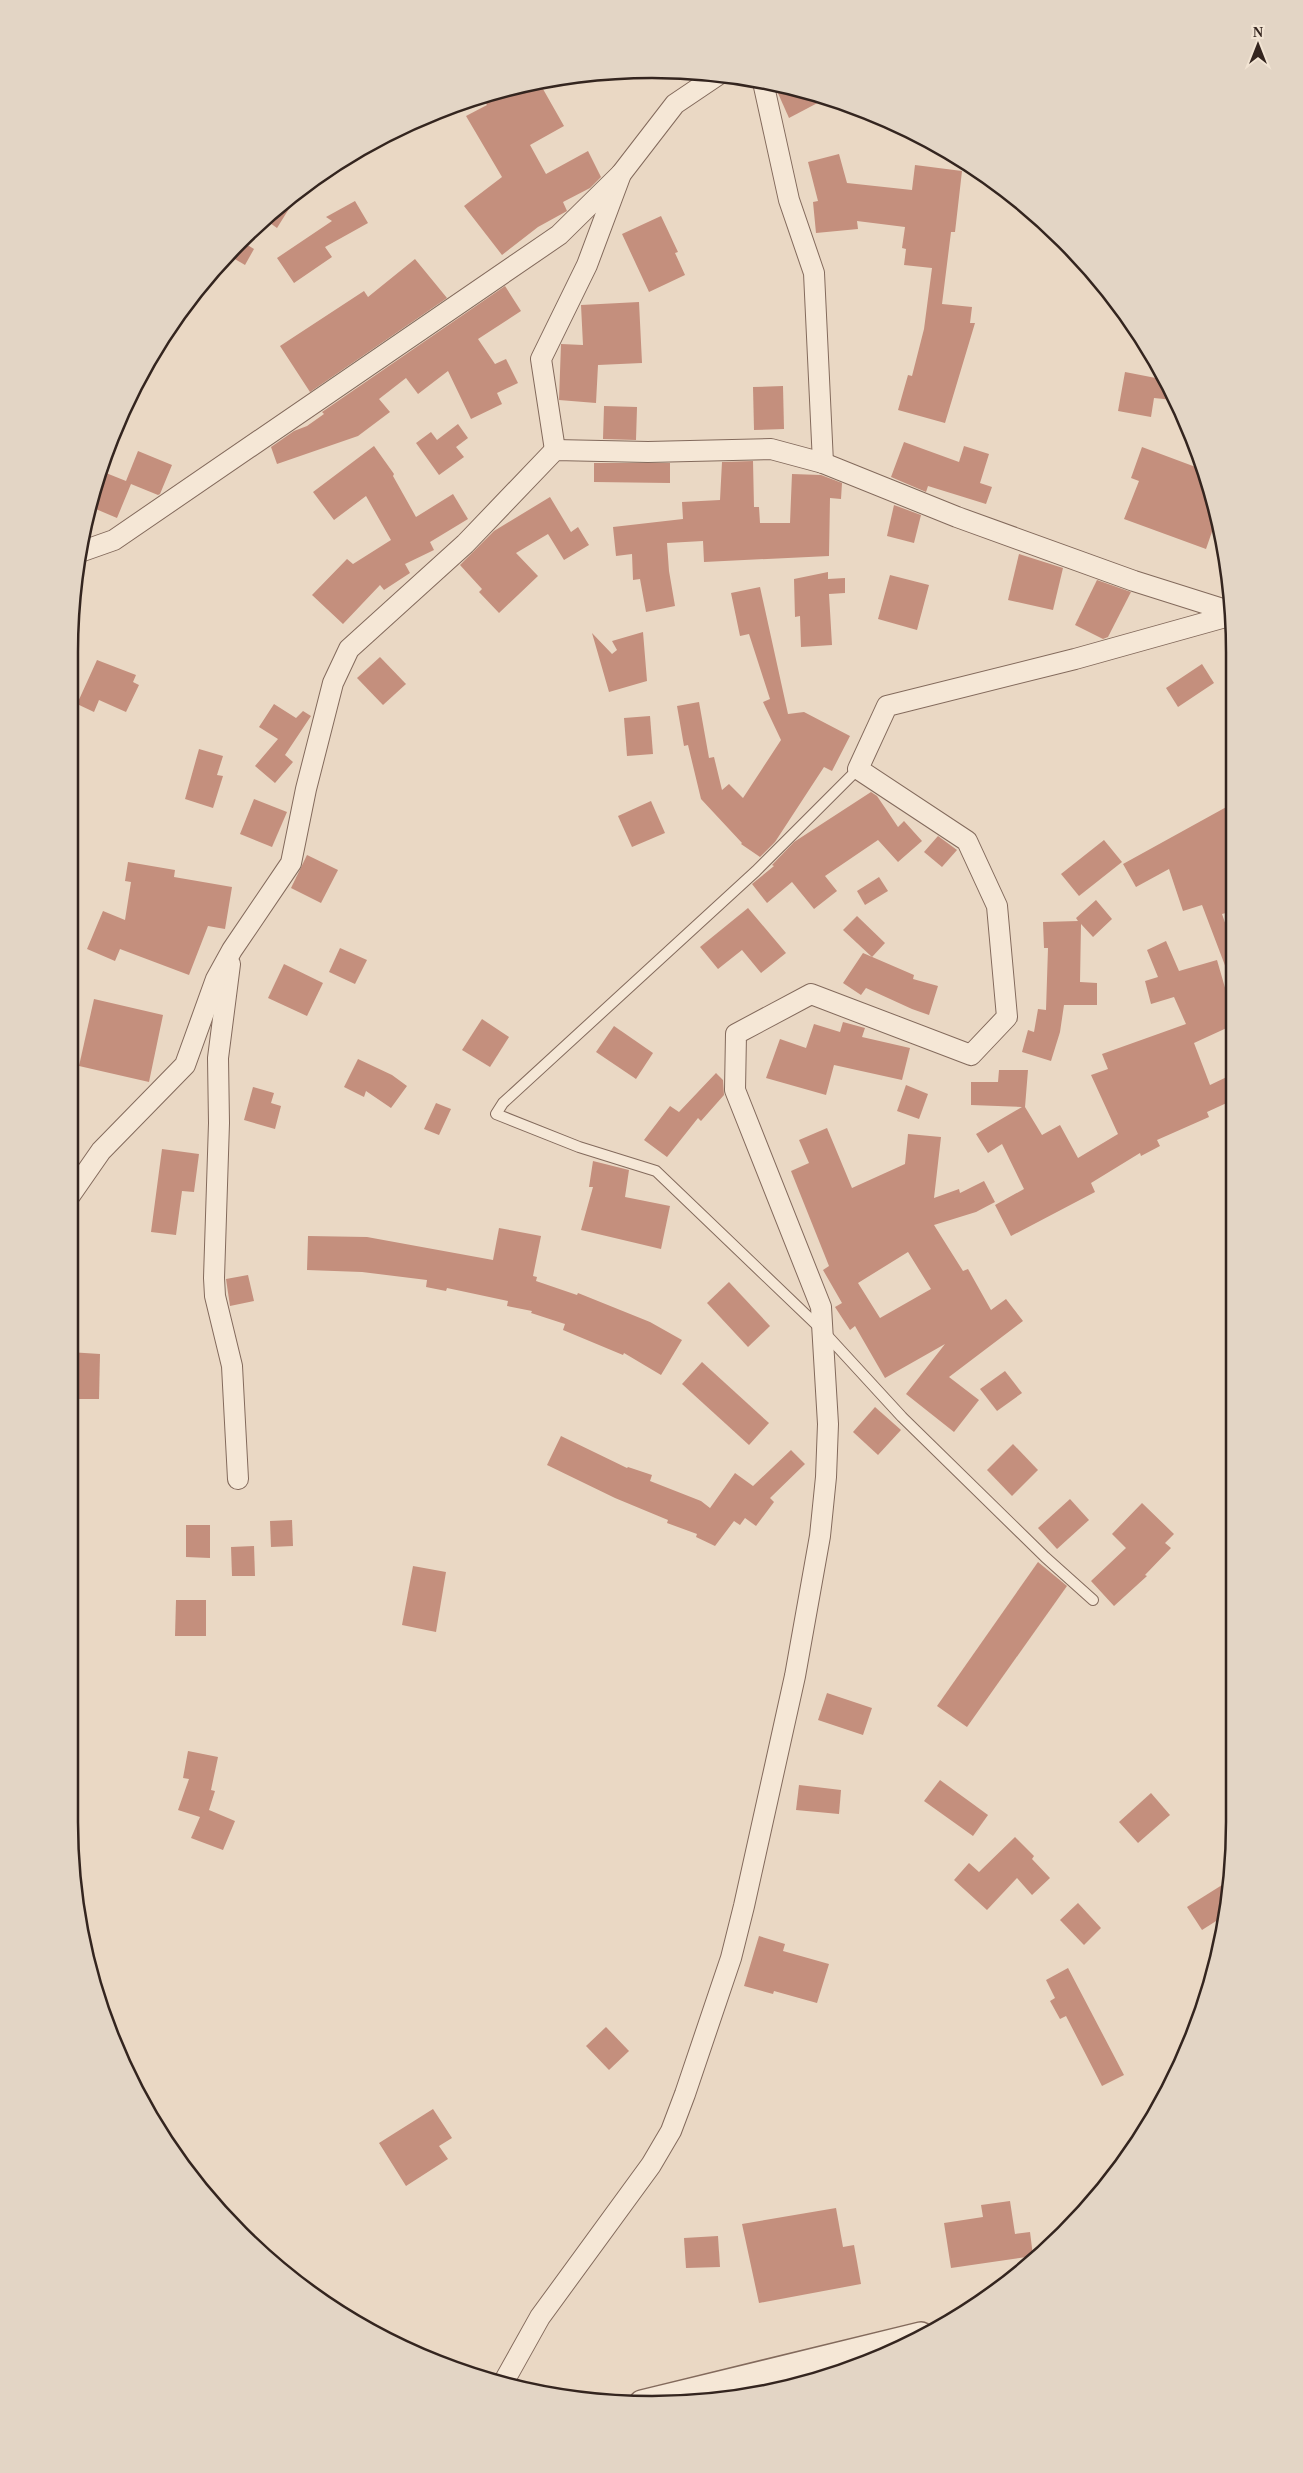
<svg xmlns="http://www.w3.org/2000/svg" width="1303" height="2473" font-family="Georgia,serif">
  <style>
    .building { fill: #c48f7d; fill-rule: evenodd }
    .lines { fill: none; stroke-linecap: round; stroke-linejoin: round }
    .service-casing { stroke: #836a5c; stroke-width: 12 }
    .minor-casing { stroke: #836a5c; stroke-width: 22 }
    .tertiary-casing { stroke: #836a5c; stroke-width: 28 }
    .service { stroke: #f5e7d6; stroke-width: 10 }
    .minor { stroke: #f5e7d6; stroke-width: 20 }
    .tertiary { stroke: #f5e7d6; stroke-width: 25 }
    .rim { fill: none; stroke: #34251f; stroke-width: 2.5 }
  </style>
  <rect width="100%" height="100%" fill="#ead8c4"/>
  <g class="building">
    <path d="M539,82L564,126L530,145L546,174L588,151L601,177L590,188L563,202L567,211L538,227L502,255L464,206L502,177L466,116L487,105L481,96Z"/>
    <path d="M787,86L803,89L827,98L789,118L777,91Z"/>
    <path d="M839,154L847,183L912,190L915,165L962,171L955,232H951L942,304L972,307L970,323H975L945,423L898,410L908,375L912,376L924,329L932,268L904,265L906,249L902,248L905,227L857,221L858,229L816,233L813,202L818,201L808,162Z"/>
    <path d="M302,188L277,228L263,218L267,213Z"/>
    <path d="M355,201L368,223L325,247L332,257L294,283L277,258L332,221L326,217Z"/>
    <path d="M661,216L678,252L675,253L685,275L649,292L622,234Z"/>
    <path d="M241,241L254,249L245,265L228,255Z"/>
    <path d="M415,259L447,298L310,392L280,346L364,291L368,297Z"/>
    <path d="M505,286L521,311L478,339L495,364L506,359L518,383L497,393L502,404L471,419L448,371L418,394L406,378L379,399L390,412L358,436L277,464L271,447L294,431L307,426L324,414L322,412Z"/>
    <path d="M639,302L642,363L598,365L596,403L559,400L561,344L583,345L581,305Z"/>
    <path d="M1125,372L1161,379L1173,400L1154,398L1151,417L1118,411Z"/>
    <path d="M783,386L784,429L754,430L753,387Z"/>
    <path d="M604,406L637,407L636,440L603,439Z"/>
    <path d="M458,424L468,438L456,447L464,457L439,475L416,443L431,432L437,440Z"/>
    <path d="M904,442L959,462L964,446L989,454L980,483L992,487L986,504L928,486L926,492L891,477Z"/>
    <path d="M374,446L394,474L393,476L416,517L453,494L468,519L430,542L434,550L405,564L410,573L384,590L380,585L343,624L312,595L347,559L353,564L391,540L366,496L334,520L313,492Z"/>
    <path d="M1142,447L1201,469L1215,523L1206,549L1124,519L1139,481L1131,478Z"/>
    <path d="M138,451L172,465L160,494L158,495L131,484L117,518L91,507L106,473L126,481Z"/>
    <path d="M753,461L754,507H759L760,523H790L792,474L821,475L842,483L841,499L830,498L829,556L704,562L703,541L667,543L669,571L675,606L646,612L640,579L633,580L632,554L616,556L613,527L683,519L682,502L720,500L722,462Z"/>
    <path d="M594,463H670V483L594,482Z"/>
    <path d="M550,497L571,532L578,527L589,545L564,560L548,534L516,553L538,576L499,613L479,592L482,589L460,565L494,531Z"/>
    <path d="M894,505L921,515L914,543L887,536Z"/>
    <path d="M1019,554L1063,568L1053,610L1008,600Z"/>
    <path d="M828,572V579L845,578V593L829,594L832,645L801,647L800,616L795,617L794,579Z"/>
    <path d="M890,575L929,585L917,630L878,619Z"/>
    <path d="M1097,580L1131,592L1108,637L1103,639L1075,625Z"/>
    <path d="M760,587L788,714L804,712L850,736L832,771L824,767L775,842L760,857L741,844L742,843L701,799L688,745L684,746L677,706L699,702L709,758L714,757L722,790L729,784L743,798L781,740L763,702L770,699L749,634L740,636L731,593Z"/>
    <path d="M643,632L647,681L609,692L592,633L612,654L617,650L612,641Z"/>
    <path d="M380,657L406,684L383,705L357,678Z"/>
    <path d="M97,660L136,675L133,682L139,685L126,712L99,700L94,712L77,704Z"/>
    <path d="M1202,664L1214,683L1178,707L1166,688Z"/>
    <path d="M274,704L296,718L303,711L311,716L285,755L293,762L275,783L255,766L278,739L259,727Z"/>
    <path d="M650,716L653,754L627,756L624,718Z"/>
    <path d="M199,749L223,756L217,775L223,776L213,808L185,799Z"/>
    <path d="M871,792L877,796L898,827L904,821L922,841L898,862L878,840L825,876L837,891L814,909L792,882L767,903L752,884L774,866L772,865L794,842Z"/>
    <path d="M254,799L287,812L272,847L240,834Z"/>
    <path d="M651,801L665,833L632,847L618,816Z"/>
    <path d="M1230,805V912L1222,914L1230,937L1229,976L1202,905L1183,911L1169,869L1136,887L1123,864Z"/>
    <path d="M938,836L957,850L942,867L924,852Z"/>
    <path d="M1104,840L1122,862L1079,896L1061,874Z"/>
    <path d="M307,855L338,870L321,903L291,888Z"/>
    <path d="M128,862L175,870L174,877L232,887L225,929L208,926L189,975L120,949L115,961L87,949L103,911L125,920L131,882L125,881Z"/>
    <path d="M879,877L888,891L865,905L857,891Z"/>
    <path d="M1096,900L1112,919L1093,937L1081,924L1080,982L1097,983V1005H1064L1060,1032L1051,1061L1022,1052L1028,1030L1034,1032L1038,1009L1046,1010L1048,948H1044L1043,922L1078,921L1076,918Z"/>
    <path d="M748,908L786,953L761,973L742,950L718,969L700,947Z"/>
    <path d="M857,916L885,943L872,957L843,930Z"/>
    <path d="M1166,941L1179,971L1217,960L1230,1005L1231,1026L1194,1043L1210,1085L1231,1075V1101L1207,1112L1209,1117L1157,1140L1160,1146L1141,1156L1140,1153L1091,1183L1095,1192L1011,1236L995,1205L1024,1189L1002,1144L988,1153L976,1134L1022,1107L971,1105V1082H998L999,1070H1028L1025,1107L1042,1135L1060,1125L1078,1158L1118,1134L1091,1075L1108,1069L1102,1054L1186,1024L1174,997L1151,1004L1145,981L1158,977L1147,950Z"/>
    <path d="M340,948L367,960L355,984L329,972Z"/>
    <path d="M863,953L914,975L913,979L938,986L929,1015L912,1009L866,988L861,995L843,983Z"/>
    <path d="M284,964L323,983L307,1016L268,998Z"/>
    <path d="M94,999L163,1015L149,1082L79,1066Z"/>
    <path d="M482,1019L509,1037L490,1067L462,1050Z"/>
    <path d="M843,1022L865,1028L862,1037L910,1048L902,1080L834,1065L826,1095L766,1078L780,1039L806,1048L814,1024L840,1032Z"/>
    <path d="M614,1026L653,1053L636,1079L596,1052Z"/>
    <path d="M358,1059L392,1075L407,1086L391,1108L366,1091L364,1097L344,1087Z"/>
    <path d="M716,1073L723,1080L724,1095L701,1121L698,1118L667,1157L644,1140L670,1106L679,1112Z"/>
    <path d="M906,1085L928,1094L919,1119L897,1111Z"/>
    <path d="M253,1087L274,1093L271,1103L281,1106L275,1129L244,1120Z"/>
    <path d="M436,1103L451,1109L439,1135L424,1129Z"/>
    <path d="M827,1128L852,1188L905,1164L908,1134L941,1137L934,1198L959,1189L960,1193L984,1181L995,1202L976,1212L934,1225L963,1271L968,1269L991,1310L1006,1299L1023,1321L949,1377L979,1400L954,1432L906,1394L945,1344L885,1378L855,1326L850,1330L835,1307L842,1303L823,1270L829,1266L791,1171L809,1163L799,1140ZM908,1252L931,1289L880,1318L858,1283Z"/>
    <path d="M162,1149L199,1154L194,1192L182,1191L176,1235L151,1232Z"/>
    <path d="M593,1161L629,1170L625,1197L670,1206L661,1249L581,1230L593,1187H589Z"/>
    <path d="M499,1228L541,1236L533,1276L537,1277L536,1281L577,1295L578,1293L650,1322L682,1340L661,1375L624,1353L623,1355L563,1330L565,1324L531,1313L532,1311L507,1306L508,1301L447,1288L446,1291L426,1287L427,1280L362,1272L307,1270L308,1236L367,1237L493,1260Z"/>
    <path d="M248,1275L254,1301L230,1306L226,1279Z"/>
    <path d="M729,1282L770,1326L748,1347L707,1303Z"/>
    <path d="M69,1352L100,1354L99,1399H70Z"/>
    <path d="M702,1362L769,1423L749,1445L682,1384Z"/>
    <path d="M1005,1371L1022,1393L997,1411L980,1389Z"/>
    <path d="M875,1407L901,1430L878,1455L853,1432Z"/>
    <path d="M561,1436L627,1468L628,1467L652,1475L650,1481L701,1501L710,1508L735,1473L753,1486L791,1450L805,1464L770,1498L774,1502L756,1526L745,1518L740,1525L734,1521L715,1546L696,1537L697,1534L667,1523L668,1520L615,1498L547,1465Z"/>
    <path d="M1013,1444L1038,1470L1012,1496L987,1470Z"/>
    <path d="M1070,1499L1089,1520L1057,1549L1038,1528Z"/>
    <path d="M1142,1503L1174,1534L1165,1543L1171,1548L1145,1575L1147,1576L1114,1606L1091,1581L1126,1548L1112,1534Z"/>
    <path d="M292,1520L293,1546L271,1547L270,1521Z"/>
    <path d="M186,1525H210V1558L186,1557Z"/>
    <path d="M254,1546L255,1576H232L231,1547Z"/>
    <path d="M1038,1562L1067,1586L967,1727L937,1706Z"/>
    <path d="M413,1566L446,1572L436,1632L402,1625Z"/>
    <path d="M176,1600H206V1636H175Z"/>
    <path d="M827,1693L872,1708L863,1735L818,1720Z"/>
    <path d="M188,1751L218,1757L211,1790L215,1791L209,1810L235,1821L223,1850L191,1838L200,1817L178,1810L189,1779L183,1778Z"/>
    <path d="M940,1780L988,1815L973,1836L924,1801Z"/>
    <path d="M799,1785L841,1790L839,1814L796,1810Z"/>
    <path d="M1151,1793L1170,1815L1138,1843L1119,1822Z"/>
    <path d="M1015,1837L1034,1856L1032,1859L1050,1878L1032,1895L1017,1878L987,1910L954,1880L969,1863L979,1872Z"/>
    <path d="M1230,1880L1224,1916L1202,1930L1187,1907Z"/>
    <path d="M1078,1903L1101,1928L1084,1945L1060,1920Z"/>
    <path d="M759,1936L785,1944L783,1951L829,1964L817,2003L774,1991L773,1994L744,1986Z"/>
    <path d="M1068,1968L1124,2075L1102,2086L1066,2016L1060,2019L1050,2001L1055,1998L1046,1980Z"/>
    <path d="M606,2027L629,2051L609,2070L586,2046Z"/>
    <path d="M433,2109L452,2138L439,2146L448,2159L406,2186L379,2143Z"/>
    <path d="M1010,2201L1015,2234L1030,2232L1033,2256L951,2268L944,2223L983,2217L981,2205Z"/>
    <path d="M836,2208L843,2247L854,2245L861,2284L759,2303L742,2224Z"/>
    <path d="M718,2236L720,2267L686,2268L684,2238Z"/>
  </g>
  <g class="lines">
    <g class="service-casing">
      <path id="service" d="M858,769L756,871L503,1103L496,1114L579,1147L656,1171L823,1331L902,1417L1045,1557L1093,1600"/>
    </g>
    <g class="minor-casing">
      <g id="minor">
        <path d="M763,82L789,200L814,273L823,463"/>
        <path d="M555,450L541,359L587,265L621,174L675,104L718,75"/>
        <path d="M80,552L114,540L559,235L621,174"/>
        <path d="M230,964L218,1058L219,1123L214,1278L215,1296L232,1366L238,1479"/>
        <path d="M69,1197L101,1151L185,1065L216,979L232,950L291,863L306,789L333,683L349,649L465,544L555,450L648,452L771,449L823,463L957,517L1134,581L1229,611"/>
        <path d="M502,2385L540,2317L651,2165L671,2131L685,2094L731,1958L744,1906L795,1676L820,1536L826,1477L828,1424L821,1307L735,1090L736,1034L811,994L971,1055L1007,1017L997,906L967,841L858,769L887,706L1075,659L1229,616"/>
      </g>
    </g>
    <g class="tertiary-casing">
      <path id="tertiary" d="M642,2403L921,2335"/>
    </g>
    <use href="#service" class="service"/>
    <use href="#minor" class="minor"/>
    <use href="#tertiary" class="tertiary"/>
  </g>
  <path d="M0 0H1303V2473H0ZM652 78H652A574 574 0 0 1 1226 652V1822A574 574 0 0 1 652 2396H652A574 574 0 0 1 78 1822V652A574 574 0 0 1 652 78Z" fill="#e3d5c5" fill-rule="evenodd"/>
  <path class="rim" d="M652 78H652A574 574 0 0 1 1226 652V1822A574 574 0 0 1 652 2396H652A574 574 0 0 1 78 1822V652A574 574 0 0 1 652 78Z"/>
  <g transform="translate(1258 45)" stroke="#f2e4d3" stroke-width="4" paint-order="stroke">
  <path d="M0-4L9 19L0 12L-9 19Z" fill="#34251f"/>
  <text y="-8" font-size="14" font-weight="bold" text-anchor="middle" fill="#34251f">N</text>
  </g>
</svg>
